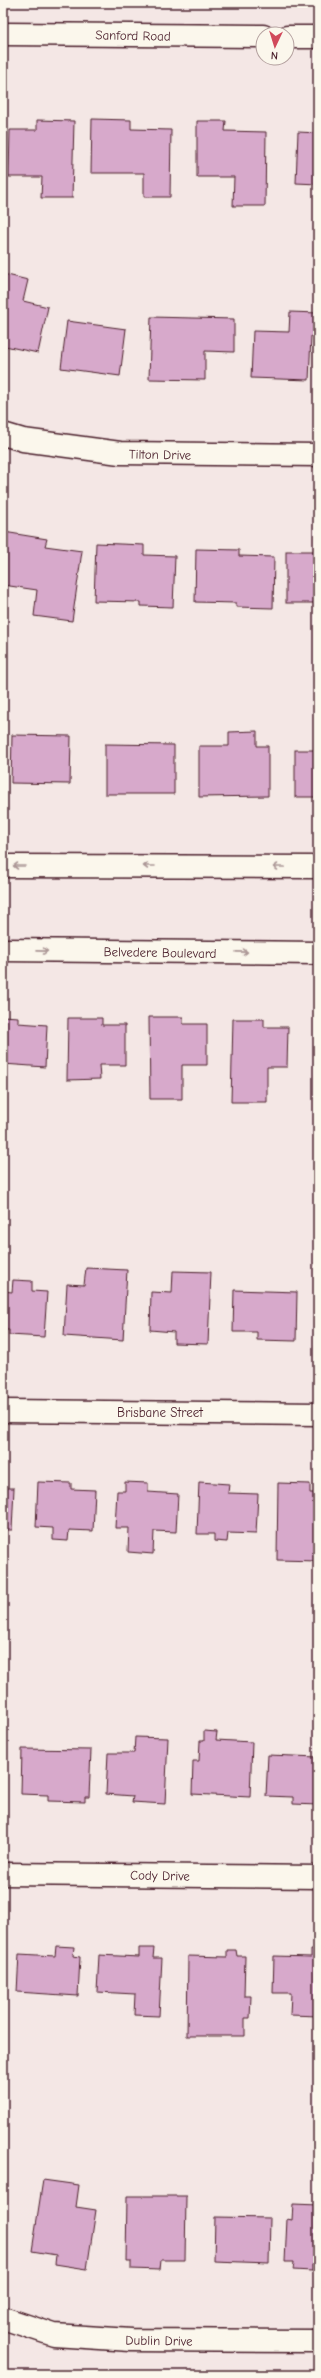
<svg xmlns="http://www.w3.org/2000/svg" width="321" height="2378" font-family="'Comic Neue',sans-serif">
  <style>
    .building { fill: #d7a9cb; stroke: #4a1f2b }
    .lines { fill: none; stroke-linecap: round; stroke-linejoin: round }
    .minor-casing { stroke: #4a1f2b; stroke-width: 25 }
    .path { stroke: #4a1f2b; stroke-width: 2.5; stroke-dasharray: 4 3; stroke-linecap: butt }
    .minor { stroke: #fbf7ec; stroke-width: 22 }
    .oneway { stroke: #ab9695 }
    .labels { text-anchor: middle; stroke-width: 3; stroke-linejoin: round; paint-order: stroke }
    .street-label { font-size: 13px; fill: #4a1f2b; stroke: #fbf7ec }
  </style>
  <rect width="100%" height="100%" fill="#f4e7e5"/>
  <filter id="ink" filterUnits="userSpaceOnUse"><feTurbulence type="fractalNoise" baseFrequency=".025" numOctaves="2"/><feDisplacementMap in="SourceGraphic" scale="8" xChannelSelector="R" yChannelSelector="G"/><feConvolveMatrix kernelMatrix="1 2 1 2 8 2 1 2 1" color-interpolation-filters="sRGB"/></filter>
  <g filter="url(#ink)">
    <g class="building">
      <path d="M92,119L131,120V129L171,130L170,197H144V173H91Z"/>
      <path d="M37,120L74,121L72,198H41L42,177H9L10,130H37Z"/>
      <path d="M197,121H226L225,131L266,132L265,206H233L234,177H197Z"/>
      <path d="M298,132L318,133V184L296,183Z"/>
      <path d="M3,274L28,280L23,301L48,307L38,353L5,346L3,354Z"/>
      <path d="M290,312L318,313V336H311L309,380L251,378L253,331L289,332Z"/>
      <path d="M151,317L234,319V352L205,351V380L149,379Z"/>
      <path d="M67,321L126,329L120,376L61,368Z"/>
      <path d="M4,532L47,539L45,546L82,551L72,621L34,616L37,590L3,585Z"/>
      <path d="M96,543L144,545V555L175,556L173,607L141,606V602L94,601Z"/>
      <path d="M196,549L239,550V556L274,557L273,608L236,607V603L195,602Z"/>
      <rect x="286" y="551" width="32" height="52"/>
      <path d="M257,731V746H268V796L199,797V746H229V732Z"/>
      <path d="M12,735L71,736L70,784L11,783Z"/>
      <path d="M105,744L174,745V794H105Z"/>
      <rect x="295" y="750" width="23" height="47"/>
      <path d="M3,1016L18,1017V1023L47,1025L45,1067L3,1064Z"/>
      <path d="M149,1017H183V1024H207V1065H182V1099H150Z"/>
      <path d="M68,1018H102V1025H125V1065H99L100,1079L67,1080Z"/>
      <path d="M233,1019H264V1027H288L287,1067H267V1102H231Z"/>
      <path d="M86,1268L127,1270L123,1340L64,1336L67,1284L84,1285Z"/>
      <path d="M173,1271L211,1272L208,1344L174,1343V1332L150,1330L151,1292L172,1293Z"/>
      <path d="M13,1280L32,1281V1291L47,1292L44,1337L9,1335V1330H3V1291L12,1292Z"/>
      <path d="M234,1290L297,1292L296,1341L257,1340V1332H233Z"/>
      <path d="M38,1482L71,1483V1489L95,1490L93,1531L69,1530L68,1541L53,1540V1528L36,1527Z"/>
      <path d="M125,1482L148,1483V1492L178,1494L176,1532L154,1531L153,1554L128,1552L129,1528H115L117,1491H125Z"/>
      <path d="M199,1482L229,1484L228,1493L258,1494L256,1534L228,1533L227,1542L214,1541V1534H197Z"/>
      <path d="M278,1483L310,1484V1493H318V1561L277,1560Z"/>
      <path d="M3,1488H14L12,1530H3Z"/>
      <path d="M204,1731L217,1732L216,1740L252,1742L250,1797L192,1794L193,1761H199L200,1741H204Z"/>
      <path d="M135,1737L168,1738L165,1804L132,1802L133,1796L106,1794L108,1753H134Z"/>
      <path d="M22,1749L91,1750L89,1797H85V1802L48,1801V1795L21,1794Z"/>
      <path d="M268,1755L318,1757V1805L293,1804V1797L266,1796Z"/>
      <path d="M56,1946L74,1947L73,1956L80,1957L78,1996L17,1992L19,1954L55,1956Z"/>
      <path d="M139,1948H154L153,1958H162L159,2016L134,2015L135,1994L97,1992L99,1955L139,1957Z"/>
      <path d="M227,1950H236L237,1956H245L244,1996H251L250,2018H245V2036H187L188,1956L227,1957Z"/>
      <path d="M311,1950H318V2016L290,2015L291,1993H273L274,1956L311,1957Z"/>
      <path d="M43,2180L79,2185L76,2207L96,2210L87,2269L55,2264L56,2255L32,2251Z"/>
      <path d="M127,2196H186L185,2260H161L160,2270L131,2269V2261H126Z"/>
      <path d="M293,2204L318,2205V2264H312V2271L293,2270L294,2262H285L287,2219L292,2220Z"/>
      <path d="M215,2217L270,2218L269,2263L214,2261Z"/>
    </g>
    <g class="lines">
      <g class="minor-casing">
        <g id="minor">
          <path d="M3,34L263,36"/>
          <path d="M287,37H318"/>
          <path d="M3,434L23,440L120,453L318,455"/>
          <path d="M3,866L318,867"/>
          <path d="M3,950L318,953"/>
          <path d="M3,1411L318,1414"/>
          <path d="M3,1874L318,1877"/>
          <path d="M3,2318L54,2335L131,2340L318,2341"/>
        </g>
      </g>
      <path class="path" d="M316,1378L318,982"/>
      <use href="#minor" class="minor"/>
    </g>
    <defs><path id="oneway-shaft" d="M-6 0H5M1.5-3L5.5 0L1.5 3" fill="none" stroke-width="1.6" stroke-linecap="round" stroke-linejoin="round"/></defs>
    <g class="oneway">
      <use href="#oneway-shaft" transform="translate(19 866) rotate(-180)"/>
      <use href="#oneway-shaft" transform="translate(149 866) rotate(-180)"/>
      <use href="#oneway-shaft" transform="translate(279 867) rotate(-180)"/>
      <use href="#oneway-shaft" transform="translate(42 951) rotate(1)"/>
      <use href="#oneway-shaft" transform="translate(242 952) rotate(1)"/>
    </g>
  </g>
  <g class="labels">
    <g class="street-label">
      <text transform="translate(133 35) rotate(1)" y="5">Sanford Road</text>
      <text transform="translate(160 454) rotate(1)" y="5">Tilton Drive</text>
      <text transform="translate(160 952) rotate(1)" y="5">Belvedere Boulevard</text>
      <text x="160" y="1417">Brisbane Street</text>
      <text transform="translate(160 1875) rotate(1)" y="5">Cody Drive</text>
      <text transform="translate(159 2340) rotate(1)" y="5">Dublin Drive</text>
    </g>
  </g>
  <rect width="321" height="2378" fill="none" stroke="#fbf7ec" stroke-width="16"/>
  <rect x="8" y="8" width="305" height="2362" fill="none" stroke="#4a1f2b" stroke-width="1.5" filter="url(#ink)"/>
  <g transform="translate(275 46) rotate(184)"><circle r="19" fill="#fbf7ec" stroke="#b4a19f"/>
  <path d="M0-3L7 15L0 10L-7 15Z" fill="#d1495b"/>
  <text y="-6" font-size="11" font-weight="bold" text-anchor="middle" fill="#4a1f2b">N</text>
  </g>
</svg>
